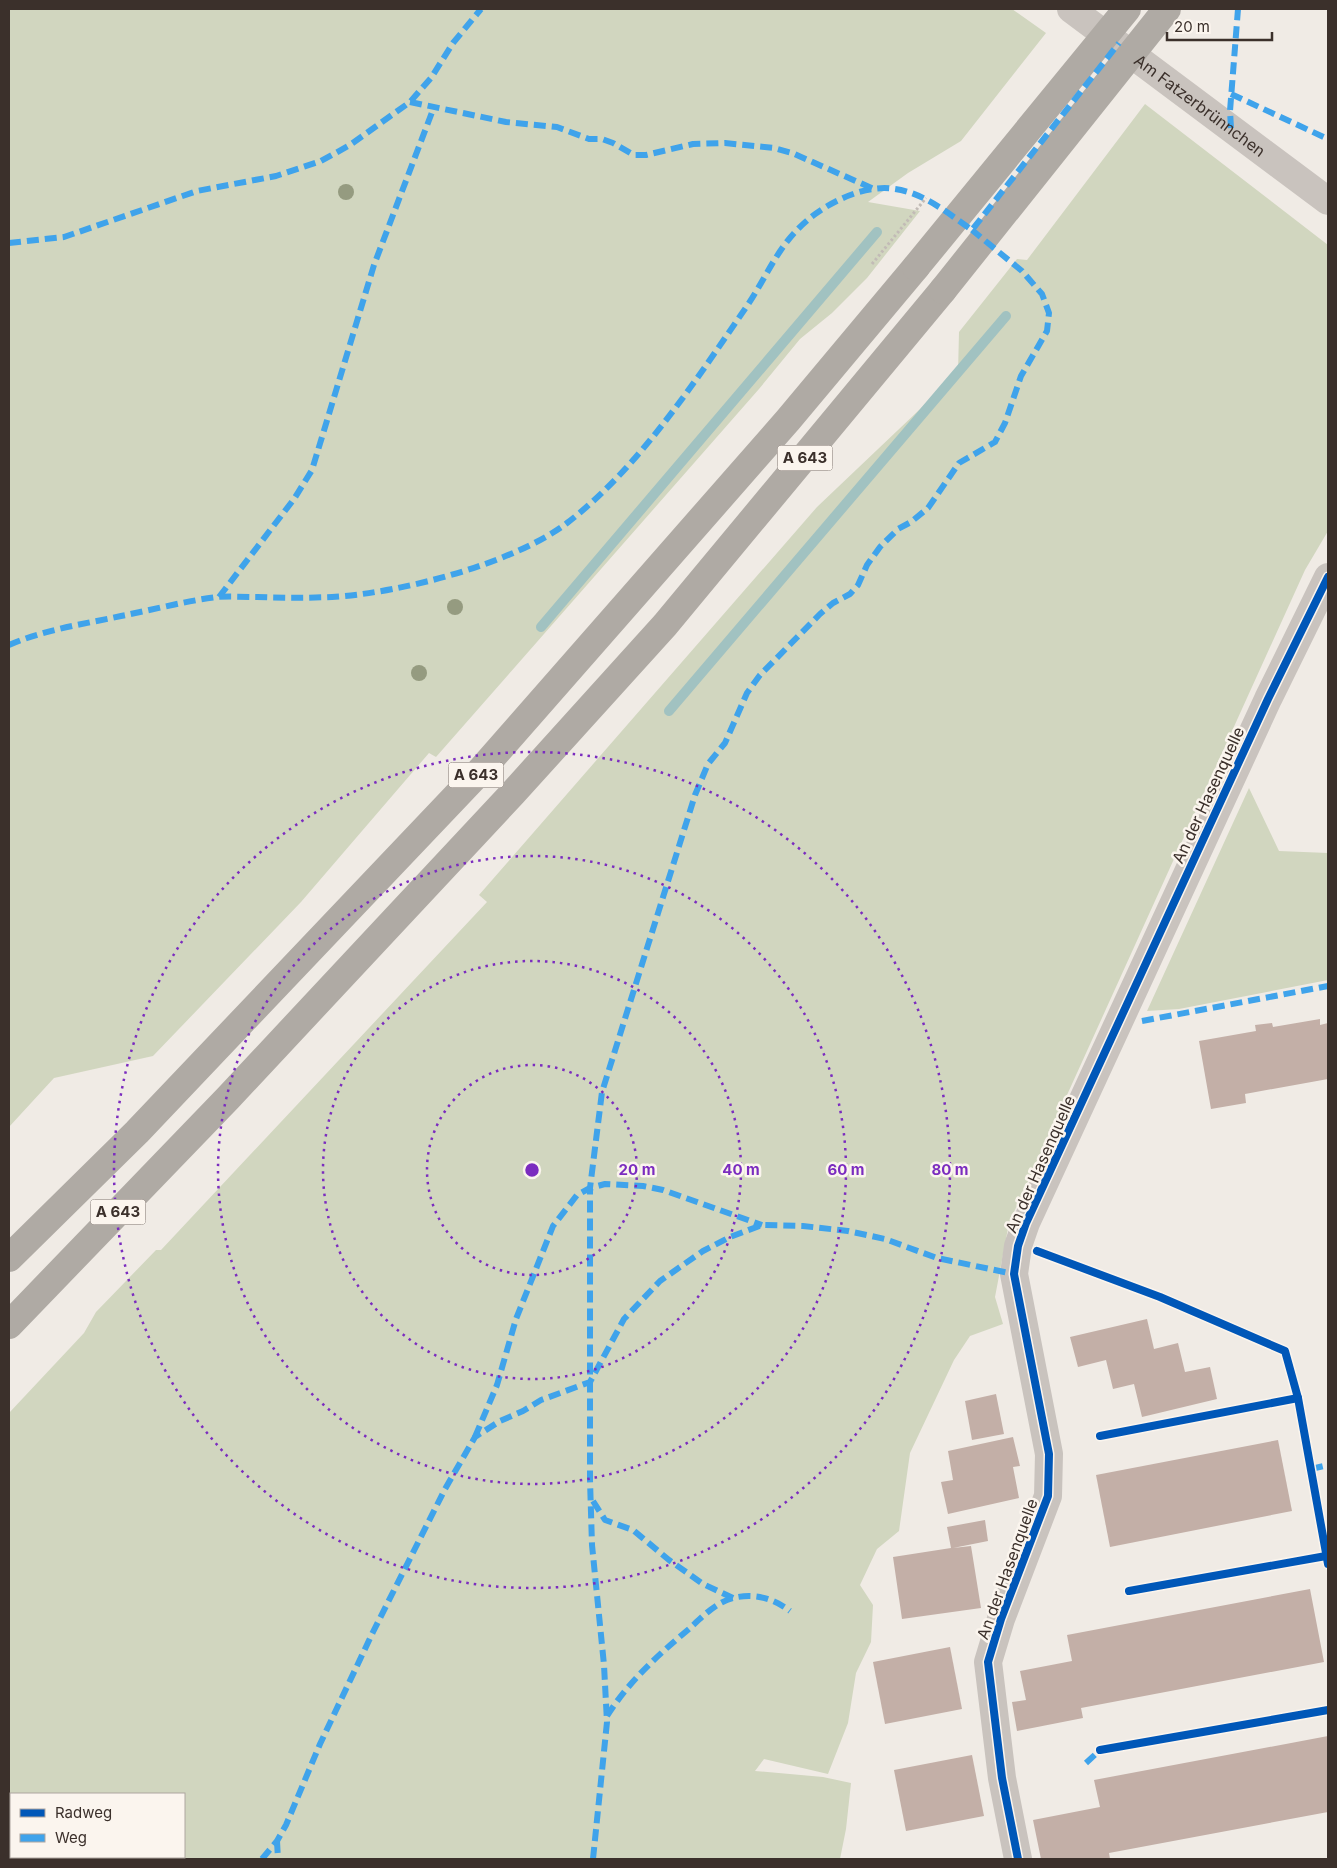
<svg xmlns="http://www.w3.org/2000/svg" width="1337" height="1868" font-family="Inter,sans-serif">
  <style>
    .green { fill: #d1d6bf; fill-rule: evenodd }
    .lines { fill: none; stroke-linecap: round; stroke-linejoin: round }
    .stream { stroke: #a1c2c1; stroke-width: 10 }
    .building { fill: #c3afa7 }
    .path { stroke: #c2bbb6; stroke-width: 3; stroke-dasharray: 2.5 2.5; stroke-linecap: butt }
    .minor { stroke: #c9c3be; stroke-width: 28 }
    .highway { stroke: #afaaa4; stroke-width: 28 }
    .highway-bridge { stroke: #afaaa4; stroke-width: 28 }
    .quiet { stroke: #3fa3eb; stroke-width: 6; stroke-dasharray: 12 6; stroke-linecap: butt }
    .cycleway-casing { stroke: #fbf5ee; stroke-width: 11 }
    .cycleway { stroke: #0057b8; stroke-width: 8 }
    .tree { fill: #959b80 }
    .ring { fill: none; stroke: #7b2cbf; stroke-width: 2.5; stroke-dasharray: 2.5 5 }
    .labels { text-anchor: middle; stroke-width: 5; stroke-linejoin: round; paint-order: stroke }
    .shield { fill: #fbf5ee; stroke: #756b66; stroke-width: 1 }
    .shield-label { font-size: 15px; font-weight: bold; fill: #3b302b }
    .street-label { font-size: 16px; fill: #3b302b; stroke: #fbf5ee }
    .centre { fill: #7b2cbf; stroke: #fbf5ee; stroke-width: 2.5 }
    .ring-label { font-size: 15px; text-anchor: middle; font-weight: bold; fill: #7b2cbf; stroke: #fbf5ee; stroke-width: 5; stroke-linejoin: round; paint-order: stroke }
  </style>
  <rect width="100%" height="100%" fill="#f0ebe5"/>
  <g class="green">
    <path d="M9,9H1012L1046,33L961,141L908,173L868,202L920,211L867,278L832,313L800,339L759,389L436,757L429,753L301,902L153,1056L54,1078L9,1127Z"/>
    <path d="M1145,104L1328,245V531L1305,570L1009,1223L995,1297L1003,1324L970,1336L954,1360L910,1453L899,1531L877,1549L860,1585L873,1605L871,1642L856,1673L848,1723L828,1774L764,1759L755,1771L823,1777L851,1783L846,1829L840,1859H9V1413L84,1333L96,1312L156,1250H161L487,902L479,895L817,507L958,373L959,332L1017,259L1027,260ZM11,1794H184V1857H11Z"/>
    <path d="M1249,788L1279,851L1328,853V980L1179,1009L1147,1011Z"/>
  </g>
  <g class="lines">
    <g class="stream">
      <path d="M541,627L877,232"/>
      <path d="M669,711L1006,316"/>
    </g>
  </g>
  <g class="building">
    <path d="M1320,1019V1025L1328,1023V1079L1245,1094L1246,1103L1211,1109L1199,1041L1256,1031L1255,1025L1272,1023L1273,1027Z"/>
    <path d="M1147,1319L1154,1349L1178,1343L1185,1372L1210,1367L1217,1399L1142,1417L1134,1384L1113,1389L1106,1360L1078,1367L1070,1337Z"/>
    <path d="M996,1394L1004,1434L972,1440L965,1401Z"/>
    <path d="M1013,1437L1020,1466L1013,1467L1019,1498L948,1514L941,1482L953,1480L948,1451Z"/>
    <path d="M1278,1440L1292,1511L1110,1547L1096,1475Z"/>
    <path d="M985,1520L988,1541L953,1548L971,1546L981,1608L902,1619L893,1557L951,1548L947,1527Z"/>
    <path d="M1310,1589L1324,1662L1081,1708L1083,1718L1017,1731L1012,1702L1026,1700L1020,1671L1072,1661L1067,1635Z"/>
    <path d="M950,1647L962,1709L885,1724L873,1662Z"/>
    <path d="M1328,1736V1812L1109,1853L1110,1859H1041L1033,1820L1100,1807L1094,1780Z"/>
    <path d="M972,1755L984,1816L906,1831L894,1770Z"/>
  </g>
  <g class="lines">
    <path class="path" d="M872,264L926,198"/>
    <g class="minor">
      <path id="s1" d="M1071,9L1328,201"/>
      <path d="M1018,1859L1002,1778L988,1662L1001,1619L1048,1496L1049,1454L1014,1274L1018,1246L1026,1223L1268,699L1328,577"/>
    </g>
    <g class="highway">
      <path d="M9,1258L137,1132L481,770L788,420L916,267"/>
      <path d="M9,1325L228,1098L513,793L665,625L943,290"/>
    </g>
    <g class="highway-bridge">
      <path d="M916,267L1127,9"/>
      <path d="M943,290L1167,9"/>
    </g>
    <g class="quiet">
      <path d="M1231,94L1328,139"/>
      <path d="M410,102L506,122L557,127L589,139H602L613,143L634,155H646L693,144L725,143L774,148L792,153L874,189"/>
      <path d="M1231,128L1230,111L1238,9"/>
      <path d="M9,243L64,237L197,191L276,176L321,161L350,145L410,102L431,78L453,43L481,9"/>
      <path d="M219,597L294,499L312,470L374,265L434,107"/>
      <path d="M9,645C43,630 84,624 121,616C152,610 185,601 217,597C230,596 244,597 257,597C282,598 307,598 332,597C400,593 513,564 567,523C639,468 696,380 747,306C764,281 776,251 798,229C816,210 846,193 873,189C912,183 942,209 972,230L1119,43"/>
      <path d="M1142,1021L1328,986"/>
      <path d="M475,1437L497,1385L516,1319L553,1226L577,1195L590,1188L605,1184L643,1186L663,1190L762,1225"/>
      <path d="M1311,1469L1328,1465"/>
      <path d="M593,1501L605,1520L633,1530L669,1560L703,1584L733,1598"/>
      <path d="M607,1716C629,1681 658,1655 689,1629C702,1617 715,1603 733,1598C754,1593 773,1598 790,1611"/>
      <path d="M1086,1763L1100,1750L1104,1749"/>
      <path d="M277,1841L278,1859"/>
      <path d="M262,1859L277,1841L286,1825L320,1744L373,1632L445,1489L475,1437L500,1421L523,1411L541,1400L590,1382L624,1319L660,1281L703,1251L730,1237L762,1225L803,1226L848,1231L885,1239L937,1258L1014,1274"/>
      <path d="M593,1859L607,1722L604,1665L592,1545L590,1480V1188L602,1092L695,795L708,764L725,743L747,693L760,675L820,614L833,603L850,594L858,585L867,565L880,547L898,529L911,522L928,508L959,463L995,442L1005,423L1021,376L1047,331L1049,313L1042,294L1022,271L972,230"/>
    </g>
    <g class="cycleway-casing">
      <g id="cycleway">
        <path d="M1037,1251L1160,1297L1285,1351L1298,1398L1328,1564"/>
        <path d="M1100,1436L1298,1398"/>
        <path d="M1129,1591L1326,1556"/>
        <path d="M1100,1750L1328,1710"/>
        <path d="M1018,1859L1002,1778L988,1662L1001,1619L1048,1496L1049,1454L1014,1274L1018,1246L1026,1223L1268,699L1328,577"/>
      </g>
    </g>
    <use href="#cycleway" class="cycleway"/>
  </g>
  <g class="tree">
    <circle cx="346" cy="192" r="8"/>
    <circle cx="455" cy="607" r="8"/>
    <circle cx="419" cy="673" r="8"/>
  </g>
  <g class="ring">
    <circle cx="532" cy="1170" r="105"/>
    <circle cx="532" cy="1170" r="209"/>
    <circle cx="532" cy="1170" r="314"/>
    <circle cx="532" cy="1170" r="418"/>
  </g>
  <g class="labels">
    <g class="shield">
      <rect x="777.5" y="445.5" width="55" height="25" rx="4"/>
      <rect x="448.5" y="762.5" width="55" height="25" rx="4"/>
      <rect x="90.5" y="1199.5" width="55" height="25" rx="4"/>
    </g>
    <g class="shield-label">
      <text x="805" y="463">A 643</text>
      <text x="476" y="780">A 643</text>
      <text x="118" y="1217">A 643</text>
    </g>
    <g class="street-label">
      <text dy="6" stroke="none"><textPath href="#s1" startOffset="161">Am Fatzerbrünnchen</textPath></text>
      <text transform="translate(1208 795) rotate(-65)" y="6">An der Hasenquelle</text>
      <text transform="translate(1040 1164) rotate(-66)" y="6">An der Hasenquelle</text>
      <text transform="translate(1007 1569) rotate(-70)" y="6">An der Hasenquelle</text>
    </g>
  </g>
  <circle cx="532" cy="1170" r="8" class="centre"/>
  <g class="ring-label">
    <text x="637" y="1175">20 m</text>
    <text x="741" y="1175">40 m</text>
    <text x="846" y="1175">60 m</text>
    <text x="950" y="1175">80 m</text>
  </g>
  <rect width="1337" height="1868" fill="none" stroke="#3b302b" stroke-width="20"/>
  <rect x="10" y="1793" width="175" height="65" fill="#fbf5ee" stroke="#aea6a0"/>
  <rect x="20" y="1809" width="25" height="8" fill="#0057b8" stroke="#aea6a0"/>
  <text x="55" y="1818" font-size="15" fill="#3b302b">Radweg</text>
  <rect x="20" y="1834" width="25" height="8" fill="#3fa3eb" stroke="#aea6a0"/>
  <text x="55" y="1843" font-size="15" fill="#3b302b">Weg</text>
  <path d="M1167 32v8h105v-8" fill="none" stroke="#3b302b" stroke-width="2.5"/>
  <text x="1174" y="32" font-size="15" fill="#3b302b" stroke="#fbf5ee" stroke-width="4" paint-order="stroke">20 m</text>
</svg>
